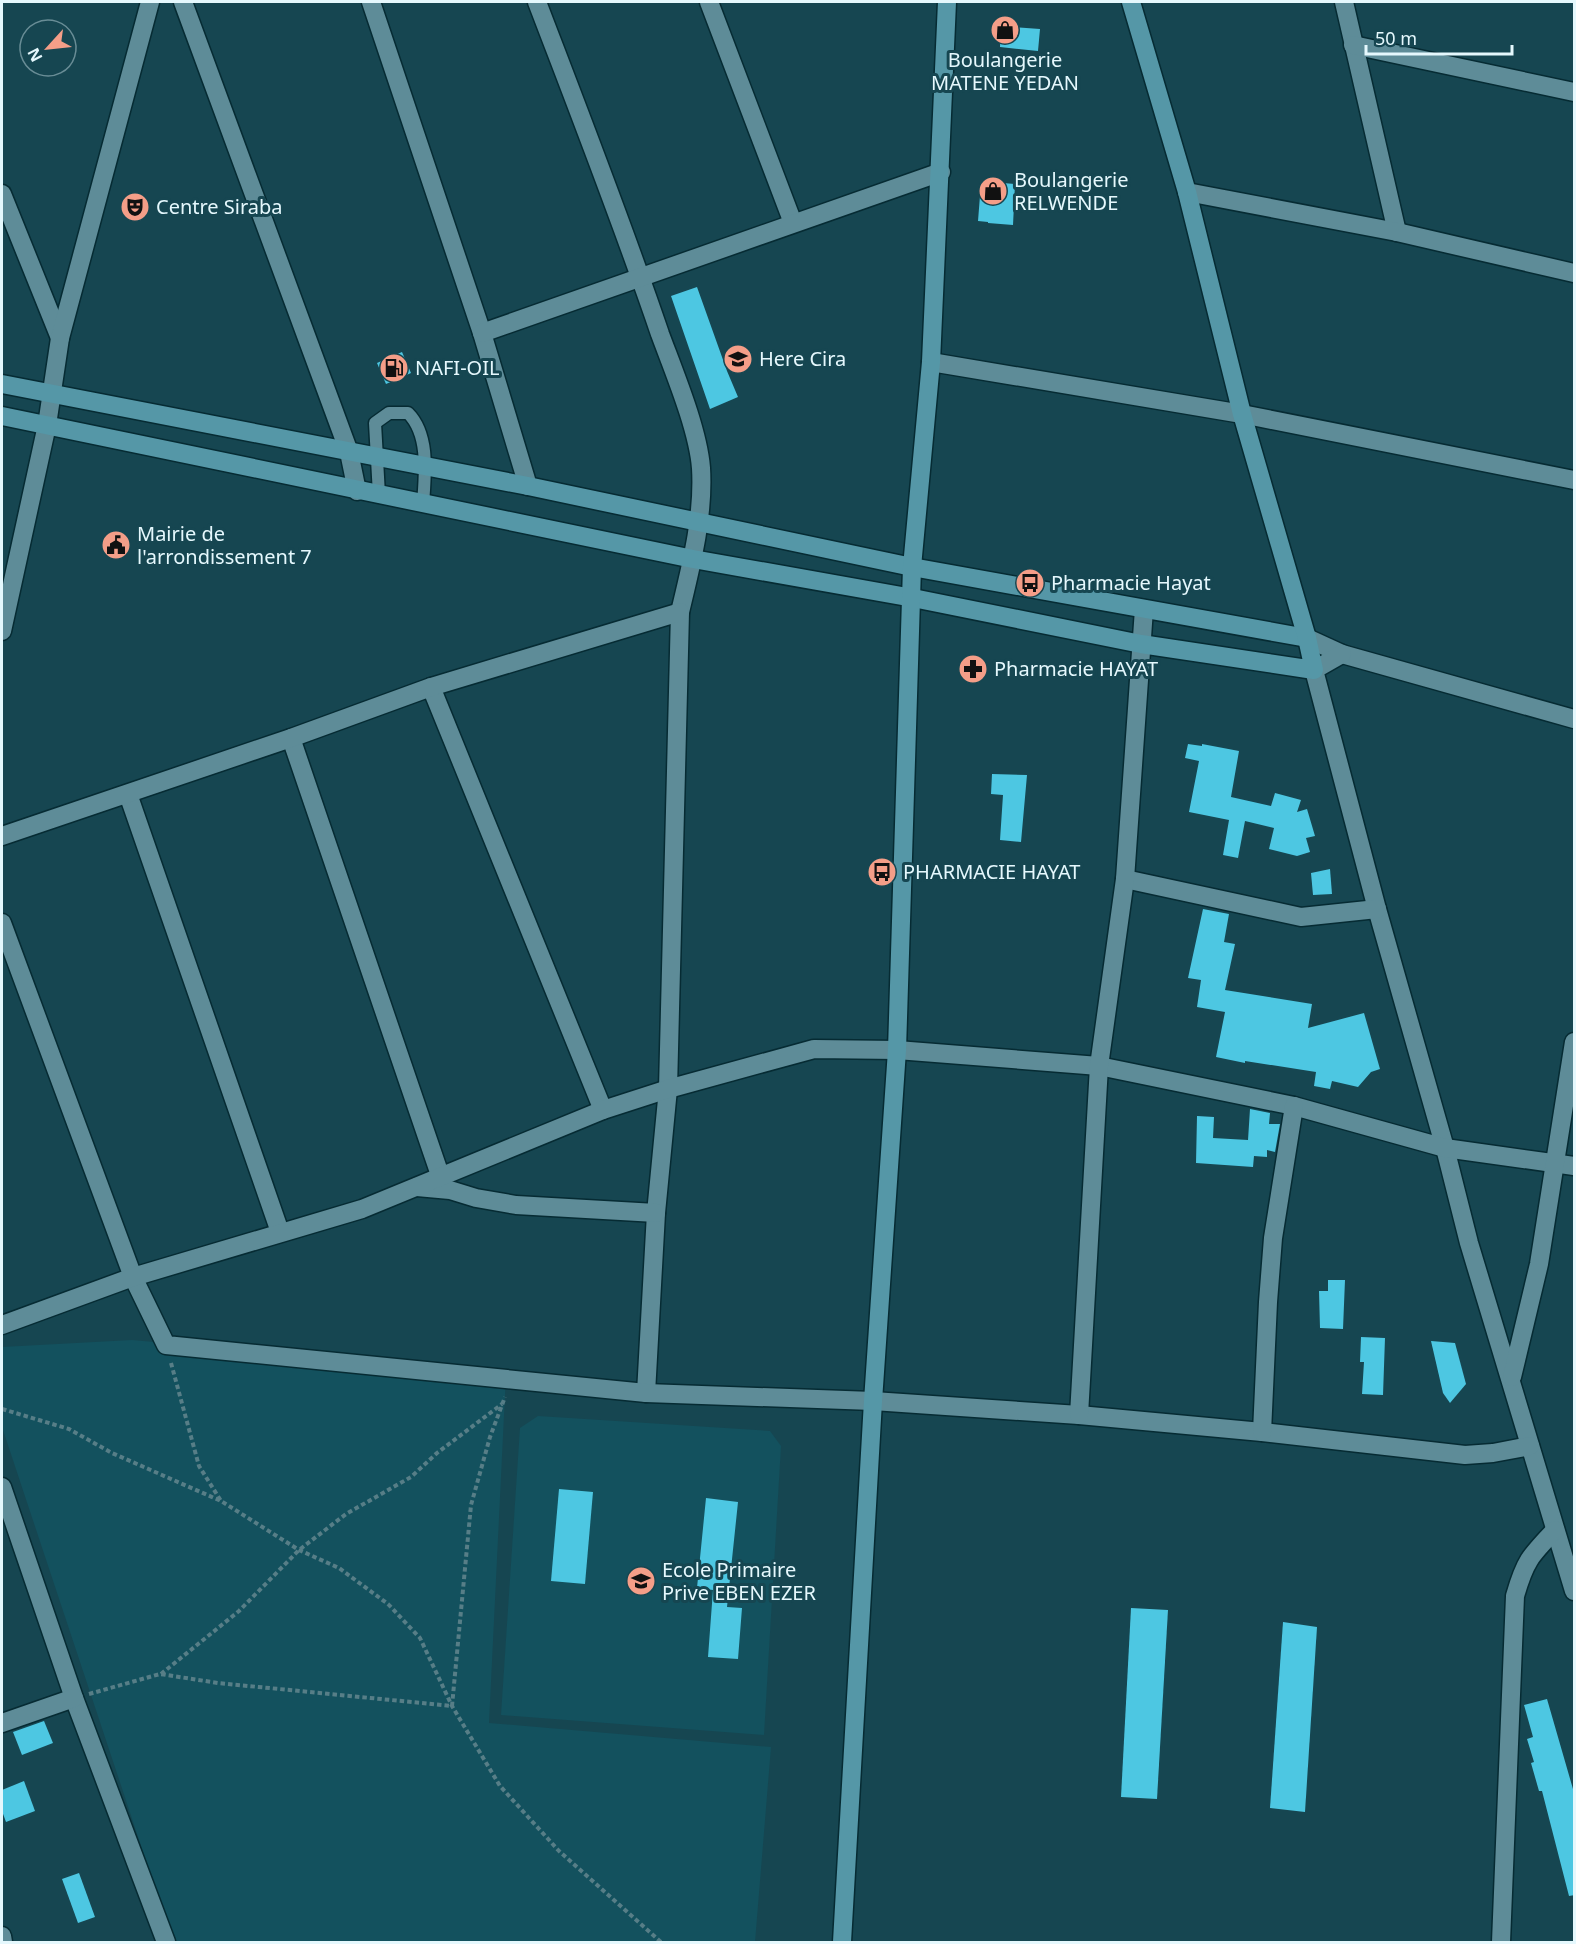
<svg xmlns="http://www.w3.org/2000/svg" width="1576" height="1944" font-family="'Noto Sans',sans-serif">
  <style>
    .built { fill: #13515e }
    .building { fill: #4dc7e2 }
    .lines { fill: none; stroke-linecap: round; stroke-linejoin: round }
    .lane-casing { stroke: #062b33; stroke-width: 15 }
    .street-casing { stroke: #062b33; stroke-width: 21 }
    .secondary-casing { stroke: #062b33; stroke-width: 21 }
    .path { stroke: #577e87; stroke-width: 4; stroke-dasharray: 4.5 3; stroke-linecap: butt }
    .lane { stroke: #5e8c98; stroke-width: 12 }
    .street { stroke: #5e8c98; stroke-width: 18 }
    .secondary { stroke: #5597a7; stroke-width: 18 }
    .labels { text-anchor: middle; stroke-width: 6; stroke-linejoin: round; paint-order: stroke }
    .poi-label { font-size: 20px; fill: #e5f8fd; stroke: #164651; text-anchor: start }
  </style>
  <rect width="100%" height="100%" fill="#164651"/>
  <g class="built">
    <path d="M132,1340L506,1374L489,1723L771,1747L755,1942H173L2,1427V1347Z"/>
    <path d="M538,1416L770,1431L781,1446L764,1735L501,1715L520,1428Z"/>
  </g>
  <g class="building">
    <path d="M1001,26L1040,29L1038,51L1000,47Z"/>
    <path d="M990,182L1015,184L1013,225L988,223V222L978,221L981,183L990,184Z"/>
    <path d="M697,287L727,371L738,397L710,409L671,296Z"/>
    <path d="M402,352L411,373L386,384L377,363Z"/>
    <path d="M1188,744L1202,746V744L1239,751L1231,797L1271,806L1275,793L1301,800L1297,812L1307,809L1315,836L1306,838L1310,852L1297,856L1269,849L1274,828L1245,821L1238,858L1223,855L1229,820L1189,812L1199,761L1185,758Z"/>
    <path d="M992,774L1027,775L1021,842L1000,840L1003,795L991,794Z"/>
    <path d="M1330,869L1332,894L1313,895L1311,873Z"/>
    <path d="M1203,909L1229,914L1224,942L1235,944L1225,990L1312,1004L1308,1028L1364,1013L1380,1069L1371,1072L1358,1087L1332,1081L1330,1089L1314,1086L1316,1072L1245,1061V1063L1216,1057L1225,1012L1197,1007L1201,980L1188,978Z"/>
    <path d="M1250,1109L1270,1113L1269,1124H1280L1275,1152L1267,1150V1157L1254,1156L1253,1167L1196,1163L1197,1116L1214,1117L1213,1138L1248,1140Z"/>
    <path d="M1328,1280H1345L1343,1329L1320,1328L1319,1291H1328Z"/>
    <path d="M1361,1337L1385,1338L1383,1395L1362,1394L1364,1362H1360Z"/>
    <path d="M1431,1341L1455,1343L1466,1384L1450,1403L1443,1393Z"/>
    <path d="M559,1489L593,1492L585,1584L551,1581Z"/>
    <path d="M706,1498L738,1502L727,1607L742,1608L738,1659L708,1657L713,1590L697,1588Z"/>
    <path d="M1131,1608L1168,1610L1157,1799L1121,1797Z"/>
    <path d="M1283,1622L1317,1627L1305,1812L1270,1808Z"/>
    <path d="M1547,1699L1575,1796V1895L1569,1896L1542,1791H1539L1531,1763L1534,1762L1527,1739L1533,1737L1524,1705Z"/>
    <path d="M44,1721L53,1743L22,1755L13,1732Z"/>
    <path d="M24,1781L35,1811L6,1822L2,1811V1790Z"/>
    <path d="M79,1873L95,1917L78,1923L62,1879Z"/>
  </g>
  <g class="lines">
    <g class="lane-casing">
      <path id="lane" d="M379,495L375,423L389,413H408C430,435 425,475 423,504"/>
    </g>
    <g class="street-casing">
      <g id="street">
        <path d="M183,2L349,452L357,491"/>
        <path d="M371,2L482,333L528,486"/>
        <path d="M537,2C579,112 622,222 660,334C674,372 698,429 701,468C704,516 691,566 680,612L668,1089L656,1213L646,1393"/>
        <path d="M709,2L793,223"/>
        <path d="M1344,2L1397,232"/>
        <path d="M1353,45L1574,92"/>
        <path d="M1187,192L1397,232L1574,273"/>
        <path d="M2,194L60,338"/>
        <path d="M482,333L941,172"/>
        <path d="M931,362L1242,414L1574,480"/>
        <path d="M2,631L47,425L60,338L150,2"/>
        <path d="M1307,638L1342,654L1574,719"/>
        <path d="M1342,654L1314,670L1377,909L1445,1148L1469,1243L1574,1591"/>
        <path d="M431,687L603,1110"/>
        <path d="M291,738L440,1175"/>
        <path d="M128,794L280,1232"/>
        <path d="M2,836L291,738L431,687L680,612"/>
        <path d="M1125,879L1301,917L1377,909"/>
        <path d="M2,923L133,1277L166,1345L646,1393L873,1401L1079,1415L1262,1432L1465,1455L1493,1453L1530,1446"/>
        <path d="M417,1187L450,1190L476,1198L516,1205L656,1213"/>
        <path d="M2,1325L133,1277L362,1209L603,1110L668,1089L814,1049L897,1050L1099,1066L1294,1106L1445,1148L1574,1166"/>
        <path d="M1512,1377L1539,1264L1574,1042"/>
        <path d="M1079,1415L1099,1066L1125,879L1144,609"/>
        <path d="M1262,1432L1268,1302L1273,1238L1294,1106"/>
        <path d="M2,1487L74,1698L166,1942"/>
        <path d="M2,1723L74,1698"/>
        <path d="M2,1936L3,1942"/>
        <path d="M1501,1942L1515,1596C1525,1561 1530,1556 1555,1530"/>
      </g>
    </g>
    <g class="secondary-casing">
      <g id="secondary">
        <path d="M2,384L528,486L912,567L1307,638"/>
        <path d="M2,416L693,559L913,598L1141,644L1314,670L1307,638L1242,414L1187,192L1131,2"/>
        <path d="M842,1942L873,1401L897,1050L912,567L931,362L947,2"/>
      </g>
    </g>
    <g class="path">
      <path d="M171,1363L199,1466L221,1501"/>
      <path d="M2,1409L69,1429L112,1453L221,1501L299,1550L339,1568L388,1604L420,1638L452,1706L500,1786L559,1851L661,1942"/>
      <path d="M161,1674L239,1611L299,1550L346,1514L411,1477L437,1453L502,1404"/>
      <path d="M89,1694L160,1674L218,1683L452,1706L471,1505L490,1437L505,1397"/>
    </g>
    <use href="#lane" class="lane"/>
    <use href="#street" class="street"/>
    <use href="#secondary" class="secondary"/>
  </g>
  <defs>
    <g id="shop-disc" transform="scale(1.5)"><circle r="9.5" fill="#f49e88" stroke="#164651"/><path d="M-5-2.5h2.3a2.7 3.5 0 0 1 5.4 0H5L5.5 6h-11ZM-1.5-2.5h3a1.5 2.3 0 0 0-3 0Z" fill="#111"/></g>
    <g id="theatre-disc" transform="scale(1.5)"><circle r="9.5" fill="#f49e88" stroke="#164651"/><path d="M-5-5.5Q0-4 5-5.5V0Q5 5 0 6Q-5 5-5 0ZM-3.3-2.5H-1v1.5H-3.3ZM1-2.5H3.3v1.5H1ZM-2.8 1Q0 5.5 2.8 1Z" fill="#111"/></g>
    <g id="school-disc" transform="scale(1.5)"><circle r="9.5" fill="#f49e88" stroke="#164651"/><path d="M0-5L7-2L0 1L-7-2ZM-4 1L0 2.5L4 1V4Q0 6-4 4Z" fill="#111"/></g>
    <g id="fuel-disc" transform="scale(1.5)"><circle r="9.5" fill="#f49e88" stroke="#164651"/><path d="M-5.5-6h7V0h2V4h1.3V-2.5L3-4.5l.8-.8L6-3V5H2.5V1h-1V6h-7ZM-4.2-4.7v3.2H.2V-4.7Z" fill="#111"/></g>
    <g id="civic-disc" transform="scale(1.5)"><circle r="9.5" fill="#f49e88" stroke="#164651"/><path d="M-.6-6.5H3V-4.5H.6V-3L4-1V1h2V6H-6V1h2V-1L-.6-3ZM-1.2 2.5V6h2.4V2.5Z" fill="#111"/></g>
    <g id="bus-disc" transform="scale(1.5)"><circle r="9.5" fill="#f49e88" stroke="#164651"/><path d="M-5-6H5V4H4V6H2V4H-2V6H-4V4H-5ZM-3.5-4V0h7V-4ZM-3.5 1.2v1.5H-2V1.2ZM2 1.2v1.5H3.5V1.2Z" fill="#111"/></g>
    <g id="pharmacy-disc" transform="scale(1.5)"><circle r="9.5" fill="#f49e88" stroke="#164651"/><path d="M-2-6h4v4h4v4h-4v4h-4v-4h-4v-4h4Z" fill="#111"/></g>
  </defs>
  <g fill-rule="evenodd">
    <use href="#shop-disc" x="1005" y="30"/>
    <use href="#shop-disc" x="993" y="191"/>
    <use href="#theatre-disc" x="135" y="207"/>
    <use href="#school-disc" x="738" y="359"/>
    <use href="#fuel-disc" x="394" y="368"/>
    <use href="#civic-disc" x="116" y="545"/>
    <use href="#bus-disc" x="1030" y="583"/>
    <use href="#pharmacy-disc" x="973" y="669"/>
    <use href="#bus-disc" x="882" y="872"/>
    <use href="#school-disc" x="641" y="1581"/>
  </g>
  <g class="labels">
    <g class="poi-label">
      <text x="1005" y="67" text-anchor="middle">Boulangerie<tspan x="1005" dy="23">MATENE YEDAN</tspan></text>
      <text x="1014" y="187">Boulangerie<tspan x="1014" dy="23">RELWENDE</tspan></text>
      <text x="156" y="214">Centre Siraba</text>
      <text x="759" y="366">Here Cira</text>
      <text x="415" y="375">NAFI-OIL</text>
      <text x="137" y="541">Mairie de<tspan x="137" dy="23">l'arrondissement 7</tspan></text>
      <text x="1051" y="590">Pharmacie Hayat</text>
      <text x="994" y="676">Pharmacie HAYAT</text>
      <text x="903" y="879">PHARMACIE HAYAT</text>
      <text x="662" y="1577">Ecole Primaire<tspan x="662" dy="23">Prive EBEN EZER</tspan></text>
    </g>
  </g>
  <rect width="1576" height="1944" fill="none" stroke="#e5f8fd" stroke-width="6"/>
  <g transform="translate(48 48) rotate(243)"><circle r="28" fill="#164651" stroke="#698d96" stroke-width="1.5"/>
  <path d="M0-4.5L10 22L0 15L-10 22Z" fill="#f49e88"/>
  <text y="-9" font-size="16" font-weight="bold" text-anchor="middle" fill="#e5f8fd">N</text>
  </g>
  <path d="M1366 45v9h146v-9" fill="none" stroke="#e5f8fd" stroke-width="3"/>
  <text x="1375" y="45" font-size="18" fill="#e5f8fd" stroke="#164651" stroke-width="4.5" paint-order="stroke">50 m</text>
</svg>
